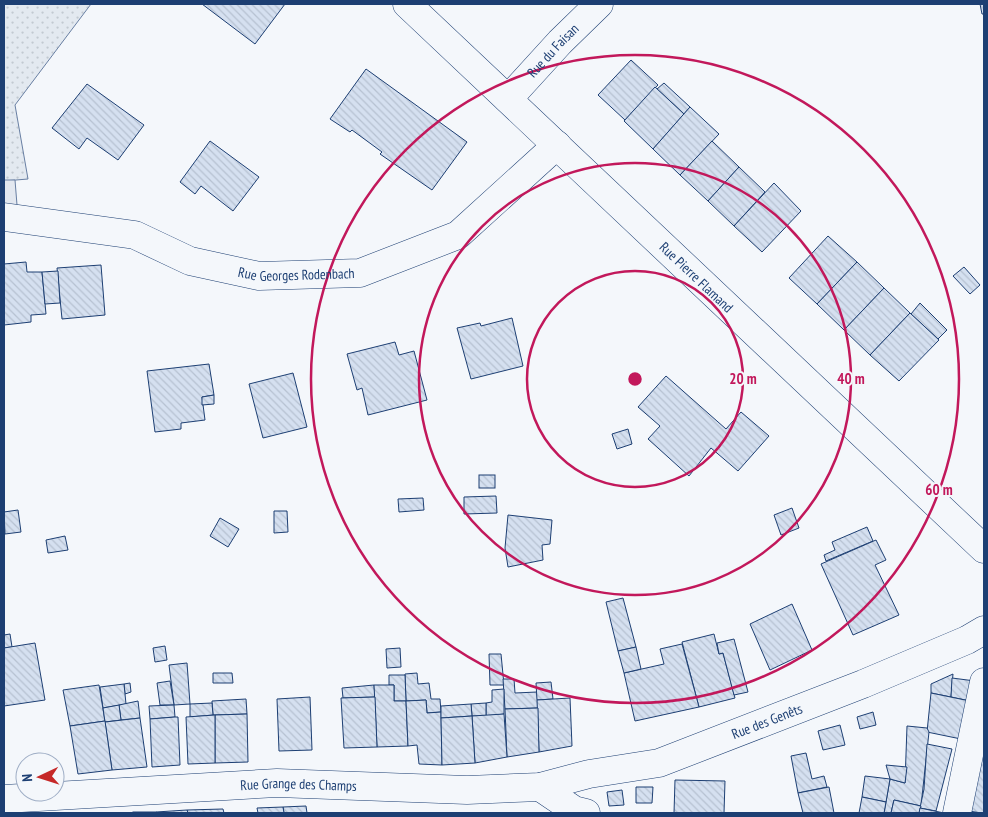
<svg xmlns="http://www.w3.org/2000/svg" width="988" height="817" font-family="'PT Sans Narrow',sans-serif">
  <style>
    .grass { fill: url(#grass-dots); stroke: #687fa3 }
    .parking { fill: #e3e8f0; stroke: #687fa3 }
    .building { fill: url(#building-back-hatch); stroke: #1d3f73 }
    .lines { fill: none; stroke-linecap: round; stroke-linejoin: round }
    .minor-casing { stroke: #1d3f73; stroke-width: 29 }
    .minor { stroke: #f4f7fb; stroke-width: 28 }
    .ring { fill: none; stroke: #c2185b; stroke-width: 2.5 }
    .labels { text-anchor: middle; stroke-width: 4; stroke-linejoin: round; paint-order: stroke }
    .street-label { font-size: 14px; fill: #1d3f73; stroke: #f4f7fb }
    .centre { fill: #c2185b; stroke: #f4f7fb; stroke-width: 2.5 }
    .ring-label { font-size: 15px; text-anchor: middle; font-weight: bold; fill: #c2185b; stroke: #f4f7fb; stroke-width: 4; stroke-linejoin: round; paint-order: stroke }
  </style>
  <defs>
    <pattern id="grass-dots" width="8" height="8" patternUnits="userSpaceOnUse" patternTransform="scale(1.25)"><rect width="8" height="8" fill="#e3e9f0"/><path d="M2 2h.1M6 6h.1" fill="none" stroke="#c2c9d1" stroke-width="1.8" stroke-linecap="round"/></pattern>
    <pattern id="building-back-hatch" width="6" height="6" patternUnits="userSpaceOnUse" patternTransform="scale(1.25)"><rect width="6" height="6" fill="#d5e0f0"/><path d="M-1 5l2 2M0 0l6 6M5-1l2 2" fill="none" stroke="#b6c1d1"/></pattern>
  </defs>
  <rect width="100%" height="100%" fill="#f4f7fb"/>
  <path class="grass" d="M4,4H91L15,105L28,179L4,181Z"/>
  <path class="parking" d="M4,180H15L17,205L4,206Z"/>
  <g class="building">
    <path d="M202,4H285L255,44Z"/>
    <path d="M980,4H984V14H982Z"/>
    <path d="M631,60L658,85L625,120L598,95Z"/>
    <path d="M366,69L467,142L432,190L380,154L382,152L352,130L350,132L330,119Z"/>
    <path d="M664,83L690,107L684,114L657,89Z"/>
    <path d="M87,84L144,125L118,160L87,138L79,149L52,128Z"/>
    <path d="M655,87L684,114L653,149L624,121Z"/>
    <path d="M690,107L719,134L680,175L653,149Z"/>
    <path d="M210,141L259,177L233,211L201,186L195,194L180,182Z"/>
    <path d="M712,141L739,167L708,201L680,175Z"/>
    <path d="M739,167L765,192L734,226L708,201Z"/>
    <path d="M774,183L801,211L762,252L734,226Z"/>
    <path d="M828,236L857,262L817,304L789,278Z"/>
    <path d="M26,262L27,272H42L46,314L31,315V322L4,325V264Z"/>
    <path d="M857,262L884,288L844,330L817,304Z"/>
    <path d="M101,265L105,315L62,319L57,268Z"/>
    <path d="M964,267L980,285L970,294L953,276Z"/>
    <path d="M58,271L60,303L45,304L42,272Z"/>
    <path d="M884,288L910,313L870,355L844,330Z"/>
    <path d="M920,303L947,330L938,339L911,314Z"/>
    <path d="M910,313L939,340L899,381L870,355Z"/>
    <path d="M512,318L523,366L471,379L457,328L480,323L481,326Z"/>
    <path d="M395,342L399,355L414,351L427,400L368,415L362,388L357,390L347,354Z"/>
    <path d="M209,364L214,395L202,397L205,420L181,423V429L155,432L147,371Z"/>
    <path d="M293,373L307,427L263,438L249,384Z"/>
    <path d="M666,376L726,429L741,412L769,436L738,471L711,448L689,476L648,439L660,426L638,407Z"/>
    <path d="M214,395V404L202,405V397Z"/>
    <path d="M628,429L632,444L617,449L612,434Z"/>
    <rect x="479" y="475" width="16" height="13"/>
    <path d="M496,496L497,513L464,514V497Z"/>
    <path d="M423,498L424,510L399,512L398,499Z"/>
    <path d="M792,508L799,528L781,535L774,515Z"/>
    <path d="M18,510L21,532L5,534L4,512Z"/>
    <path d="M274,511H287L288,532L274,533Z"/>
    <path d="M508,515L552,520L550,544L542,545L543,560L508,567L505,548Z"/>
    <path d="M220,518L239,529L228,547L210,536Z"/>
    <path d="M867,527L873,541L826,561L824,555L835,550L832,542Z"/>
    <path d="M65,536L68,550L48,553L46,540Z"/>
    <path d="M876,540L886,560L875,565L899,615L853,635L821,564Z"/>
    <path d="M623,598L636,647L618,651L606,602Z"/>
    <path d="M792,604L812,650L770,670L750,624Z"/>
    <path d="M10,634L12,647L4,648V635Z"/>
    <path d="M714,634L719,654L723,653L735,698L699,707L682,642Z"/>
    <path d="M734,639L748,692L734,695L723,653L719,654L717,643Z"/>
    <path d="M35,643L45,700L4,706V648Z"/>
    <path d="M682,644L699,707L635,721L624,673L664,664L660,649Z"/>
    <path d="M165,646L167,660L155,662L153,648Z"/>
    <path d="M636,647L641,669L624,673L618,651Z"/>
    <path d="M400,648L401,667L387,668L386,649Z"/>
    <path d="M489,654H501L504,685H490Z"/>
    <path d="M187,663L190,704L174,705L169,665Z"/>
    <path d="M213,673H232L233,683H213Z"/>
    <path d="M417,673L418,684L429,683L431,699H440L441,712L427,713L426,700L406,701L405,674Z"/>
    <path d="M953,674L951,697L931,693V684Z"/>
    <path d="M389,675H405L406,701H394V685H389Z"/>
    <path d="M952,678L975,681L970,701L951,697Z"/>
    <path d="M503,679H514L515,693L537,692L538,708L505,709Z"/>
    <path d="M170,681L174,705H160L157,683Z"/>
    <path d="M551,682L553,699L537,700L536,683Z"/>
    <path d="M130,683L131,692L125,694L124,684Z"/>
    <path d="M124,684L126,704L103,708L100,687Z"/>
    <path d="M99,685L105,721L70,726L63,690Z"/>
    <path d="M374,685L375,697L343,698L342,688Z"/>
    <path d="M374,685H394V701H406L408,746L377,747Z"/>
    <path d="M504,689V714L486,716V703L492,702V690Z"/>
    <path d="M931,693L970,701L961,739L927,732Z"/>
    <path d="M310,697L312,750L279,751L277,699Z"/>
    <path d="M375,697L377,747L344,748L341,698Z"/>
    <path d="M570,698L572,746L539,752L537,700Z"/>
    <path d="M246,699L247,714L213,715L212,701Z"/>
    <path d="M426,700L427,713L441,712L442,765L419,764L417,745L408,746L406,701Z"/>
    <path d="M138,701L140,718L121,720L119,705Z"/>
    <path d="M212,703L213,715L190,717V704Z"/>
    <path d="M486,703V716H472L471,704Z"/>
    <path d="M471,704L472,716L441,718V706Z"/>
    <path d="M119,705L121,720L105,722L103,708Z"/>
    <path d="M174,705L175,717L150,719L149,706Z"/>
    <path d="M538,708L539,752L507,757L505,709Z"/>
    <path d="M873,712L876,725L860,729L857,717Z"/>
    <path d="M247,714L248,762L215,763V715Z"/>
    <path d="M504,714L507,757L475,763L472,716Z"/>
    <path d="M215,715V763L188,764L186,717Z"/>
    <path d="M472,716L475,763L442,765L441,718Z"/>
    <path d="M175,717H178L180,765L152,767L150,719Z"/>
    <path d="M140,718L147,767L112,770L105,722Z"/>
    <path d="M105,721L112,770L78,774L70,726Z"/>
    <path d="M840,725L845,745L823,750L818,731Z"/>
    <path d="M907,726L927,728L929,732L921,806L894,800L891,813H884L890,779L905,783Z"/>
    <path d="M927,744L952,749L936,811L920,808L924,789Z"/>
    <path d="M984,746V813H981L969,811Z"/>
    <path d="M806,753L812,779L824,776L827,787L798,793L791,756Z"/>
    <path d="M886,765L907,767L905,783L890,779Z"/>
    <path d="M865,776L890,779L886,802L862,797Z"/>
    <path d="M675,780L725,781L724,813H674Z"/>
    <path d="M636,787H653L652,803H636Z"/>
    <path d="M829,787L834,813H803L798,793Z"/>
    <path d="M622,790L624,805L609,806L607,792Z"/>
    <path d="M862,797L886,802L884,813H859Z"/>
    <path d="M894,800L921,806L919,813H891Z"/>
    <path d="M306,806L307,813H284L283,807Z"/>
    <path d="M283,807L284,813H258L257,808Z"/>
    <path d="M920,808L944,813H919Z"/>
    <path d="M223,809L224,813H188L187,810Z"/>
    <path d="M187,810L188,813H156V812Z"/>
    <rect x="133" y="812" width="23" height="1"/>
  </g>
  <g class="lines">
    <g class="minor-casing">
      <g id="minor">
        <path id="s1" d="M407,4L984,549"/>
        <path id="s2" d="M508,99L560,42L599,4"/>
        <path id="s3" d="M4,217L135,235L190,261L259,276L360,273L458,235L557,145"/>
        <path d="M540,787L574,810L586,813"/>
        <path id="s4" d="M4,799L277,783L467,790L540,787L589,774L659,763L863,684L967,640L984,630"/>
        <path d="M957,813L984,682"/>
      </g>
    </g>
    <use href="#minor" class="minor"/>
  </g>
  <g class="ring">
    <circle cx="635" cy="379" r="108"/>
    <circle cx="635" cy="379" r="216"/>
    <circle cx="635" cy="379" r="324"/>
  </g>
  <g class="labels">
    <g class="street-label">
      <text dy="5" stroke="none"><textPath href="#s2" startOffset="66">Rue du Faisan</textPath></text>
      <text dy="5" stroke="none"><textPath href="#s3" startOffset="301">Rue Georges Rodenbach</textPath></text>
      <text dy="5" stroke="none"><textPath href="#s1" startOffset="398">Rue Pierre Flamand</textPath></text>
      <text dy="5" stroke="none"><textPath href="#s4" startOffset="774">Rue des Genêts</textPath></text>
      <text dy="5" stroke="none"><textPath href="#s4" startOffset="295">Rue Grange des Champs</textPath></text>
    </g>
  </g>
  <circle cx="635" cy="379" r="8" class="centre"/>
  <g class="ring-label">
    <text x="743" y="384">20 m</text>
    <text x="851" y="384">40 m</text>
    <text x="939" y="495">60 m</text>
  </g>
  <rect width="988" height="817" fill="none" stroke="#1d3f73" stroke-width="10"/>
  <g transform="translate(40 777) rotate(266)"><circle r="24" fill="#f4f7fb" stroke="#9eadc5"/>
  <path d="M0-4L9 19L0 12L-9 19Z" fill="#c62828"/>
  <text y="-8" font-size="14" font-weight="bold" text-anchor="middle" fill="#1d3f73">N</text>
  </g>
</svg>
